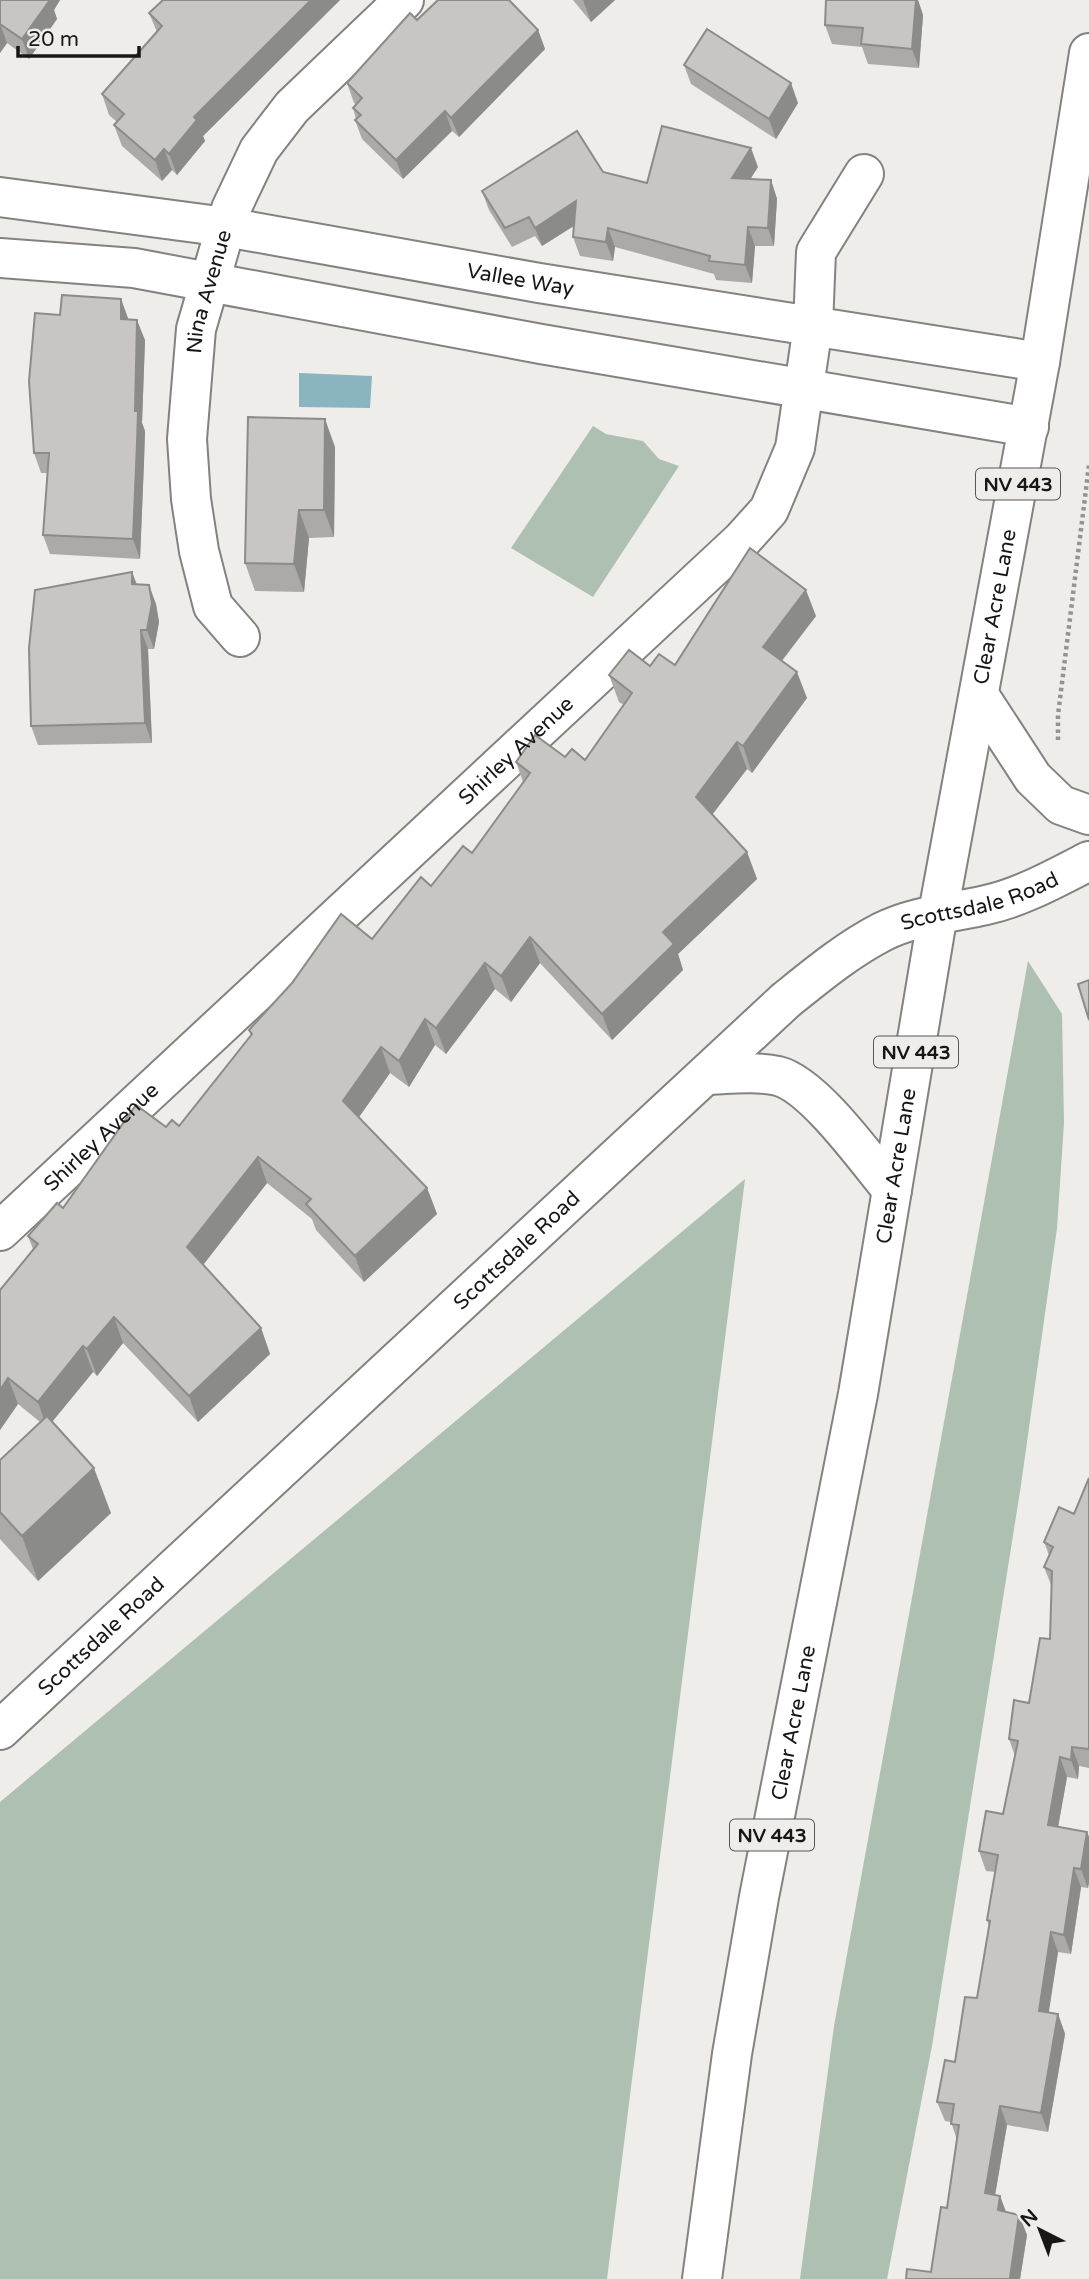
<svg xmlns="http://www.w3.org/2000/svg" width="1089" height="2279" font-family="'Varela Round',sans-serif">
  <style>
    .green { fill: #aec0b1 }
    .water { fill: #89b4c0 }
    .lines { fill: none; stroke-linecap: round; stroke-linejoin: round }
    .minor-casing { stroke: #848280; stroke-width: 42 }
    .major-casing { stroke: #848280; stroke-width: 42 }
    .path { stroke: #949391; stroke-width: 4.5; stroke-dasharray: 3.5 3.5; stroke-linecap: butt }
    .minor { stroke: #fff; stroke-width: 38 }
    .major { stroke: #fff; stroke-width: 38 }
    .wall { fill: #abaaa8 }
    .shaded-wall { fill: #8b8b88 }
    .building { fill: #c7c6c3; stroke: #8b8b88; stroke-width: 2 }
    .labels { text-anchor: middle; stroke-width: 7; stroke-linejoin: round; paint-order: stroke }
    .shield { fill: #eeedea; stroke: #585756; stroke-width: 2 }
    .shield-label { font-size: 19px; font-weight: bold; fill: #181716 }
    .street-label { font-size: 21px; fill: #181716; stroke: #eeedea }
  </style>
  <rect width="100%" height="100%" fill="#eeedea"/>
  <g class="green">
    <path d="M593,426L606,434L643,441L659,459L679,466L593,597L511,548Z"/>
    <path d="M1028,961L1062,1014L1064,1123L1057,1228L1021,1485L932,2046L887,2279H800L834,2026Z"/>
    <path d="M745,1179L607,2279H0V1802Z"/>
  </g>
  <path class="water" d="M299,373L372,376L370,408L299,407Z"/>
  <g class="lines">
    <g class="minor-casing">
      <g id="minor">
        <path id="s1" d="M0,197L226,227L539,283L1040,362"/>
        <path d="M0,258L134,268L541,344L1029,427"/>
        <path id="s2" d="M240,637L213,606L199,551L191,499L187,439L196,329L231,209L259,150L292,107L404,0"/>
        <path id="s3" d="M0,1231L742,540L769,510L795,448L813,326L816,252L864,174"/>
        <path id="s4" d="M0,1730L786,1000C816,976 847,950 882,932C914,916 951,913 986,905C1022,897 1056,878 1089,861"/>
      </g>
    </g>
    <g class="major-casing">
      <g id="major">
        <path d="M979,695L1033,778L1061,805L1089,815"/>
        <path d="M707,1075C731,1074 755,1071 778,1076C814,1085 867,1160 892,1190"/>
        <path id="s5" d="M702,2279L732,2054L759,1897L858,1394L938,913L1040,362L1089,53"/>
      </g>
    </g>
    <path class="path" d="M1058,740V715L1089,465"/>
    <use href="#minor" class="minor"/>
    <use href="#major" class="major"/>
  </g>
  <g class="wall">
    <path d="M0,0H60L54,10L57,19L29,59L7,43L0,53Z"/>
    <path d="M163,0H340L203,136L205,141L177,175L172,170L162,181L122,146L114,125L117,122L109,115L102,94L157,32L149,13Z"/>
    <path d="M573,0H615L591,22Z"/>
    <path d="M826,0H918L923,15L919,68L868,64L862,47L832,44L825,25Z"/>
    <path d="M417,20L538,30L545,49L459,137L452,131L403,179L362,139L355,120L356,119L353,108L356,104L354,103L347,83Z"/>
    <path d="M684,65L798,103L776,139L691,84Z"/>
    <path d="M758,167L750,179L771,180L777,199L774,246H755L752,283L716,280L714,274L615,247L613,261L580,256L573,237L574,226L542,246L535,236L512,247L489,210L482,191L647,183Z"/>
    <path d="M121,299L128,320L145,340L142,423L145,431L144,462L140,559L50,554L43,535L48,473H41L34,453L60,315Z"/>
    <path d="M335,447L334,537L309,538L304,592L255,591L245,563Z"/>
    <path d="M132,572L137,585L156,604L159,622L154,649H148L152,743L38,745L31,726Z"/>
    <path d="M816,616L782,661L807,698L752,773L747,769L712,815L747,852L757,879L678,954L683,970L612,1040L540,963L511,1002L495,989L446,1054L435,1045L409,1087L390,1073L359,1117L427,1188L437,1214L364,1282L316,1230L312,1219L267,1183L203,1265L261,1328L270,1354L198,1422L123,1343L97,1376L93,1372L52,1422L111,1513L38,1581L0,1539V1460L40,1422L18,1404L0,1430V1290L33,1249L28,1236L63,1208L166,1127L179,1126L251,1036L249,1030L372,939L431,886L472,853L523,782L516,762L565,757L585,760L624,705L619,702L609,675L650,666L675,665Z"/>
    <path d="M1089,1478V1768L1079,1766L1078,1779L1067,1777L1058,1827L1087,1832L1089,1837V1882L1088,1888L1081,1887L1071,1954L1058,1952L1048,2013L1058,2014L1065,2034L1048,2132L1007,2125L995,2195L1000,2196L1006,2212L1019,2215L1027,2235L1020,2279H906L931,2272L947,2208L957,2140L951,2122L945,2121L937,2102L955,2062L977,1998L989,1926L987,1920L995,1872L986,1871L979,1851L1003,1814L1015,1756L1009,1739L1029,1703L1050,1639L1052,1587L1044,1567L1049,1555L1044,1542L1074,1514Z"/>
  </g>
  <g class="shaded-wall">
    <path d="M46,0H60L54,10L57,19L29,59L22,39Z"/>
    <path d="M311,0H340L203,136L205,141L177,175L169,154L194,117Z"/>
    <path d="M583,0H615L591,22Z"/>
    <path d="M916,0H918L923,15L919,68L912,49Z"/>
    <path d="M0,24L7,43L0,53Z"/>
    <path d="M538,30L545,49L459,137L451,118Z"/>
    <path d="M791,83L798,103L776,139L769,119Z"/>
    <path d="M445,111L452,131L403,179L396,160Z"/>
    <path d="M751,148L758,167L739,197L732,178Z"/>
    <path d="M164,149L172,170L162,181L155,160Z"/>
    <path d="M771,180L777,199L774,246L768,228Z"/>
    <path d="M576,201L583,220L542,246L535,228Z"/>
    <path d="M748,227L755,246L752,283L745,265Z"/>
    <path d="M608,228L615,247L613,261L606,242Z"/>
    <path d="M121,299L128,318V339L121,319Z"/>
    <path d="M137,320L145,340L142,423L145,431L144,462L140,559L133,539Z"/>
    <path d="M325,419L335,447L334,537L324,510Z"/>
    <path d="M299,510L309,538L304,592L294,564Z"/>
    <path d="M132,572L139,591L132,584Z"/>
    <path d="M149,585L156,604L159,622L154,649L147,630Z"/>
    <path d="M806,590L816,616L772,673L763,647Z"/>
    <path d="M141,630L148,649L152,743L145,723Z"/>
    <path d="M797,672L807,698L752,773L743,746Z"/>
    <path d="M737,742L747,769L705,824L696,797Z"/>
    <path d="M747,852L757,879L678,954L683,970L612,1040L602,1014L663,932Z"/>
    <path d="M530,937L540,963L511,1002L501,976Z"/>
    <path d="M485,963L495,989L446,1054L436,1028Z"/>
    <path d="M425,1019L435,1045L409,1087L399,1061Z"/>
    <path d="M381,1047L390,1073L352,1127L343,1101Z"/>
    <path d="M258,1157L267,1183L196,1274L187,1247Z"/>
    <path d="M427,1188L437,1214L364,1282L355,1256Z"/>
    <path d="M114,1317L123,1343L97,1376L87,1349Z"/>
    <path d="M261,1328L270,1354L198,1422L189,1396Z"/>
    <path d="M83,1346L93,1372L47,1428L38,1402Z"/>
    <path d="M8,1378L18,1404L0,1430V1390Z"/>
    <path d="M94,1468L111,1513L38,1581L22,1536Z"/>
    <path d="M1072,1747L1079,1766L1078,1779L1071,1760Z"/>
    <path d="M1060,1757L1067,1777L1055,1844L1048,1825Z"/>
    <path d="M1087,1832L1089,1837V1882L1088,1888L1081,1869Z"/>
    <path d="M1074,1868L1081,1887L1071,1954L1064,1935Z"/>
    <path d="M1051,1932L1058,1952L1046,2031L1039,2011Z"/>
    <path d="M1058,2014L1065,2034L1048,2132L1041,2113Z"/>
    <path d="M1000,2106L1007,2125L992,2213L985,2193Z"/>
    <path d="M1000,2196L1007,2215L998,2210Z"/>
    <path d="M1019,2215L1027,2235L1020,2279H1010Z"/>
  </g>
  <g class="building">
    <path d="M0,0H50L22,39L0,24Z"/>
    <path d="M163,0H311L194,117L197,120L169,154L164,149L155,160L114,125L124,114L102,94L162,26L149,13Z"/>
    <path d="M438,0H509L538,30L451,118L445,111L396,160L355,120L361,115L353,108L362,98L347,83L410,13L417,20Z"/>
    <path d="M826,0H916L912,49L861,44L863,28L825,25Z"/>
    <path d="M707,29L791,83L769,119L684,65Z"/>
    <path d="M662,126L751,148L732,178L771,180L768,228L748,227L745,265L709,261L710,256L608,228L606,242L573,237L576,201L535,228L529,217L505,228L482,191L577,131L603,172L647,183Z"/>
    <path d="M62,295L121,299V319L137,320L135,411H138L137,443L133,539L43,535L49,453H34L29,381L35,313L60,315Z"/>
    <path d="M248,417L325,419L324,510H299L294,564L245,563Z"/>
    <path d="M750,548L806,590L763,647L797,672L743,746L737,742L696,797L747,852L663,932L674,944L602,1014L530,937L501,976L485,963L436,1028L425,1019L399,1061L381,1047L343,1101L427,1188L355,1256L306,1204L311,1199L258,1157L187,1247L261,1328L189,1396L114,1317L87,1349L83,1346L38,1402L8,1378L0,1390V1290L38,1244L28,1236L57,1203L63,1208L136,1105L166,1127L172,1120L179,1126L252,1034L249,1030L292,983L341,914L372,939L421,877L431,886L463,846L472,853L530,773L516,762L535,735L565,757L572,749L585,760L632,693L609,675L629,650L650,666L659,654L675,665Z"/>
    <path d="M132,572V584L149,585L152,603L147,630H141L145,723L31,726L29,648L35,590Z"/>
    <path d="M1089,980V1020L1078,984Z"/>
    <path d="M47,1416L94,1468L22,1536L0,1512V1460Z"/>
    <path d="M1089,1478V1749L1072,1747L1071,1760L1060,1757L1048,1825L1087,1832L1081,1869L1074,1868L1064,1935L1051,1932L1039,2011L1058,2014L1041,2113L1000,2106L985,2193L1000,2196L998,2210L1019,2215L1010,2278L1016,2279H906L907,2269L931,2272L941,2207L947,2208L959,2125L951,2124L954,2104L937,2102L945,2060L955,2062L965,1997L977,1998L990,1921L987,1920L998,1855L979,1851L986,1811L1003,1814L1018,1741L1009,1739L1014,1700L1029,1703L1040,1638L1050,1639L1052,1571L1044,1567L1053,1547L1044,1542L1059,1507L1074,1514Z"/>
  </g>
  <g class="labels">
    <g class="shield">
      <rect x="976" y="468.5" width="84" height="31" rx="5"/>
      <rect x="874" y="1036.5" width="84" height="31" rx="5"/>
      <rect x="730" y="1819.5" width="84" height="31" rx="5"/>
    </g>
    <g class="shield-label">
      <text x="1018" y="491">NV 443</text>
      <text x="916" y="1059">NV 443</text>
      <text x="772" y="1842">NV 443</text>
    </g>
    <g class="street-label">
      <text dy="7" stroke="none"><textPath href="#s1" startOffset="527">Vallee Way</textPath></text>
      <text dy="7" stroke="none"><textPath href="#s2" startOffset="360">Nina Avenue</textPath></text>
      <text dy="7" stroke="none"><textPath href="#s5" startOffset="1698">Clear Acre Lane</textPath></text>
      <text dy="7" stroke="none"><textPath href="#s3" startOffset="705">Shirley Avenue</textPath></text>
      <text dy="7" stroke="none"><textPath href="#s4" startOffset="1293">Scottsdale Road</textPath></text>
      <text dy="7" stroke="none"><textPath href="#s3" startOffset="138">Shirley Avenue</textPath></text>
      <text dy="7" stroke="none"><textPath href="#s5" startOffset="1130">Clear Acre Lane</textPath></text>
      <text dy="7" stroke="none"><textPath href="#s4" startOffset="705">Scottsdale Road</textPath></text>
      <text dy="7" stroke="none"><textPath href="#s4" startOffset="138">Scottsdale Road</textPath></text>
      <text dy="7" stroke="none"><textPath href="#s5" startOffset="564">Clear Acre Lane</textPath></text>
    </g>
  </g>
  <g transform="translate(1040 2230) rotate(318)" stroke="#eeedea" stroke-width="5" paint-order="stroke">
  <path d="M0-5L12 26L0 18L-12 26Z" fill="#181716"/>
  <text y="-10" font-size="19" font-weight="bold" text-anchor="middle" fill="#181716">N</text>
  </g>
  <path d="M18 46v10h121v-10" fill="none" stroke="#181716" stroke-width="3.5"/>
  <text x="28" y="46" font-size="21" fill="#181716" stroke="#eeedea" stroke-width="5" paint-order="stroke">20 m</text>
</svg>
